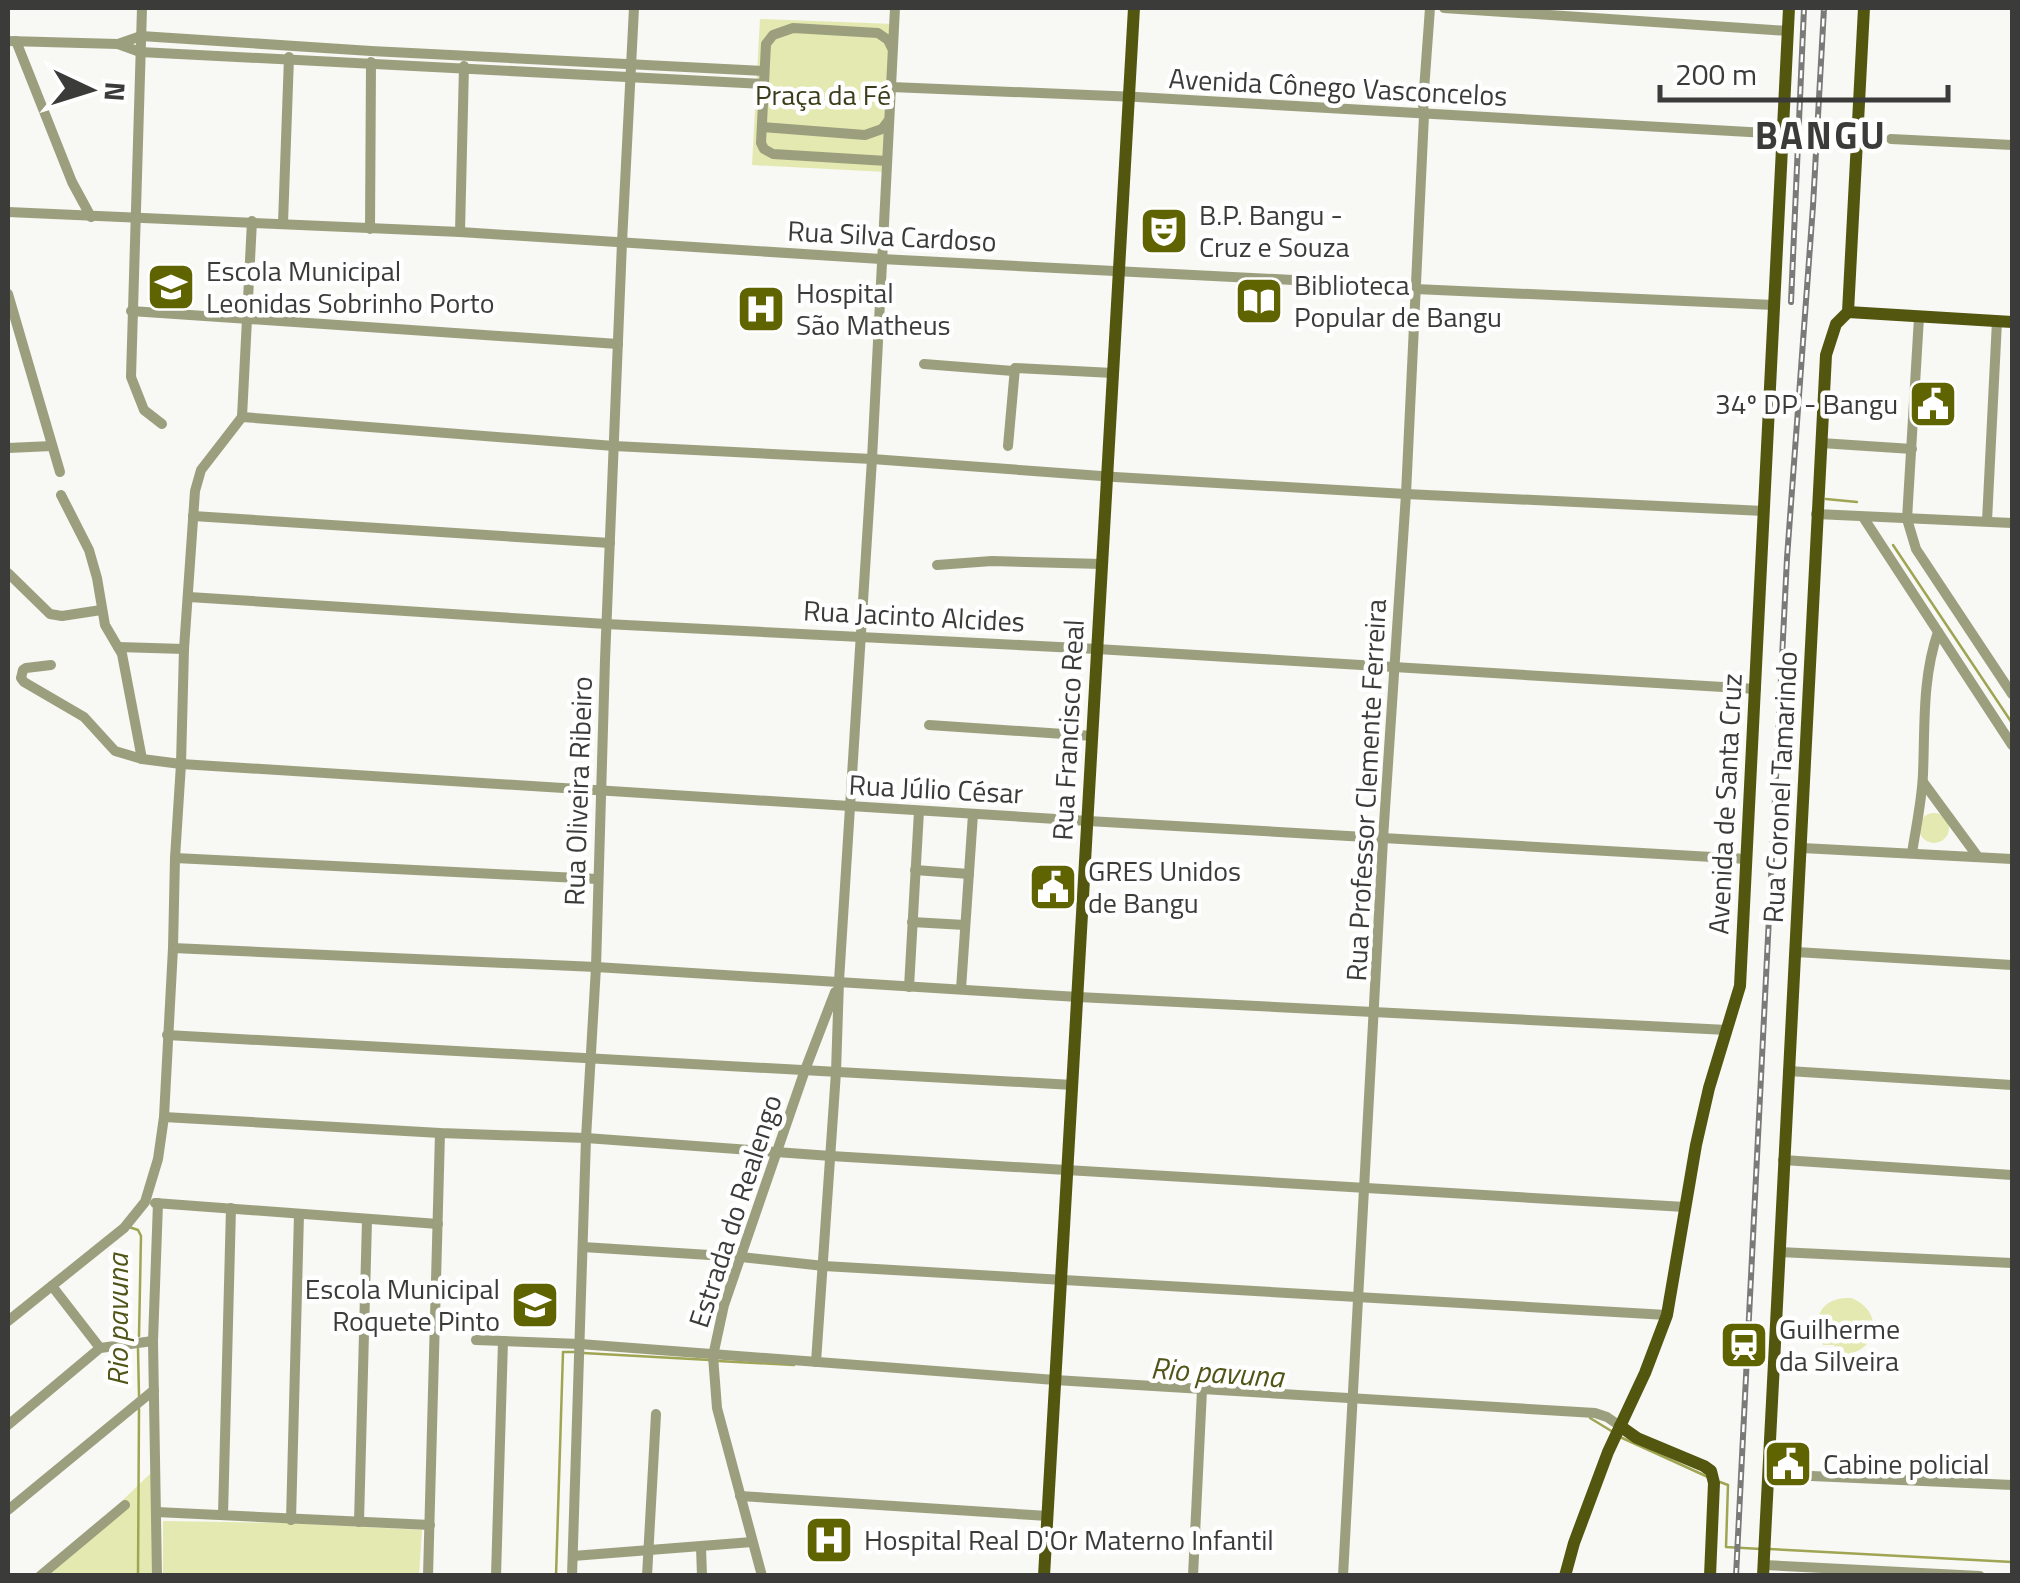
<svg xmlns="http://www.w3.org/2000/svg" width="2020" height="1583" font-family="'Titillium Web',sans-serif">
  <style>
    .green { fill: #e4e9b1 }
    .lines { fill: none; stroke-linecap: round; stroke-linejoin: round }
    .stream { stroke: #9fa553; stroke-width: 2.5 }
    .minor { stroke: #9c9f7d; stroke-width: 10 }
    .major { stroke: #52560e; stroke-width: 12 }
    .rail-casing { stroke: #7a7a78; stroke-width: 6 }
    .rail { stroke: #fff; stroke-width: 2.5; stroke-dasharray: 8; stroke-linecap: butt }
    .labels { text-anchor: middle; stroke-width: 9; stroke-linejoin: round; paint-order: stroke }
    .street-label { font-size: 28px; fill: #3b3c3a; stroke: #fff }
    .park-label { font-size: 28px; fill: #3b3d1a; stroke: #fff }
    .poi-label { font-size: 28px; fill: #3b3c3a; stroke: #fff; text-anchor: start }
    .water-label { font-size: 30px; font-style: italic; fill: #515518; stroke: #fff }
    .district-label { font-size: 38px; font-weight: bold; letter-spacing: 2.5px; fill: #3b3c3a; stroke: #fff }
  </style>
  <rect width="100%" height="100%" fill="#f8f8f4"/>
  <g class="green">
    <path d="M760,19L894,24L886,172L752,165Z"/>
    <circle cx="1934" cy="828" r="15"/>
    <path d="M1851,1298C1885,1311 1879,1352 1843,1355L1834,1345H1823C1809,1319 1822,1296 1851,1298Z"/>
    <path d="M151,1473L153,1575H45Z"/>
    <path d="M163,1521L288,1523L422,1530L419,1575L163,1576Z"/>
  </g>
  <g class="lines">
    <g class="stream">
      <path d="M1826,499L1857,502"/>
      <path d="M1893,545L2012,723"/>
      <path d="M129,1227L138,1230L141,1236L139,1336"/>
      <path d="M138,1349L139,1396"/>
      <path d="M583,1353L710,1360"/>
      <path d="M718,1361L794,1365"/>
      <path d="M1590,1418L1613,1432"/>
      <path d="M1620,1437L1708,1477"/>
      <path d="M1720,1482L1728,1485L1726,1547L1761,1549"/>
      <path d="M1769,1549L2012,1562"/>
      <path d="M138,1576L139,1409"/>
      <path d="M556,1576L563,1352H575"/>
    </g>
    <g class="minor">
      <path d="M142,8L131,377L144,410L162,424"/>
      <path d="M1444,8L1788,31"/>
      <path d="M8,41L118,44L140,52L764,84"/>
      <path d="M16,41L72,182L91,217"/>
      <path d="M118,44L141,36L371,51L764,71"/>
      <path d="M891,87L1137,97L1783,134"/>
      <path d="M762,127L865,135L882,129L889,120"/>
      <path d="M1891,139L2012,145"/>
      <path d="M887,161L773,154L764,149L761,143L766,44L773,35L793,28L878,33L888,40L892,48"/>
      <path d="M8,212L460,232L881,259L1312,281L1415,289L1774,305"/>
      <path d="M283,223L289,57"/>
      <path d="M370,229L371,62"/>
      <path d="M460,232L464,66"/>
      <path d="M8,294L60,472"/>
      <path d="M131,311L618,344"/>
      <path d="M1919,317L1907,519L1916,549L2012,694"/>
      <path d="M924,364L1013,371"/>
      <path d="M242,417L614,446L872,459L1115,477L1406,494L1764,511"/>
      <path d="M1821,443L1912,449"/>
      <path d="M1008,446L1015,368L1113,373"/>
      <path d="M8,448L52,446"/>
      <path d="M61,495L89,550L97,578L105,625L122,654L142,759"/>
      <path d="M1816,514L2012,523"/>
      <path d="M193,516L610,543"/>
      <path d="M1863,517L2012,745"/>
      <path d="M1987,521L1997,321"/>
      <path d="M937,565L992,561L1102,564"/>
      <path d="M8,573L50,614L62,616L101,610"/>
      <path d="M189,597L606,624L1097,649L1756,689"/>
      <path d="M118,647L184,649"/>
      <path d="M51,665L26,668L23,670L21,678L24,682L84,717L115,751L142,759L181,764L1088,821L1747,859"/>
      <path d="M929,725L1093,736"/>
      <path d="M1923,782L1978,857"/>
      <path d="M1802,848L2012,859"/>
      <path d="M1912,853C1916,827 1922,800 1923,774C1925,727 1922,678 1938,632"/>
      <path d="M175,858L598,879"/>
      <path d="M915,870L969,874"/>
      <path d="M912,922L965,925"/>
      <path d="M173,948L596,967L1078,997L1727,1030"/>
      <path d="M1796,952L2012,965"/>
      <path d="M909,987L919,811"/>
      <path d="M961,989L973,814"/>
      <path d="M167,1035L1073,1085"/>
      <path d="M1788,1071L2012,1085"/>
      <path d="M164,1117L440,1133L586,1138L831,1156L1685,1207"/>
      <path d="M1783,1160L2012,1175"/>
      <path d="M155,1203L438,1224"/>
      <path d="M583,1247L741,1257L824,1266L1667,1315"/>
      <path d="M1779,1252L2012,1263"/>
      <path d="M52,1286L100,1348"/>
      <path d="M8,1321L124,1228L145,1202L158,1159L164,1117L173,948L175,858L181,764L184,649L195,491L201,470L242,417L252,221"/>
      <path d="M476,1340L580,1344L1055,1380L1595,1413L1607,1417L1620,1426"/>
      <path d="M816,1362L836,1072L839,981L872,459L895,8"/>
      <path d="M8,1425L100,1348L153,1341"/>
      <path d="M1768,1474L2012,1485"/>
      <path d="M740,1496L1048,1516"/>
      <path d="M8,1510L154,1390"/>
      <path d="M156,1512L430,1525"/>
      <path d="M223,1515L231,1208"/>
      <path d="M291,1520L299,1214"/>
      <path d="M359,1522L367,1220"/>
      <path d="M701,1547L702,1576"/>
      <path d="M573,1556L752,1542"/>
      <path d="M1764,1565L1980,1576"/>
      <path d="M40,1576L125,1505"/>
      <path d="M157,1576L153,1341L158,1203"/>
      <path d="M428,1576L440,1133"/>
      <path d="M496,1576L503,1341"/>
      <path d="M572,1576L586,1138L596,967L605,660L622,242L634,8"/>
      <path d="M647,1576L656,1414"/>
      <path d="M762,1576L717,1408L713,1356L724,1305L805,1070L835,992"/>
      <path d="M1193,1576L1202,1390"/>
      <path d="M1343,1576L1383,839L1406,494L1424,115L1423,104L1430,8"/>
    </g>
    <g class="major">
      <path d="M1848,312L2012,322"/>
      <path d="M1620,1426L1637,1438L1704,1466L1711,1471L1714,1483L1710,1576"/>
      <path d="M1044,1576L1134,8"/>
      <path d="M1565,1576L1574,1543L1608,1452L1645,1373L1667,1315L1696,1145L1709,1088L1740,986L1789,8"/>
      <path d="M1763,1576L1826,355L1836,324L1848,312L1864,8"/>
    </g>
    <g class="rail-casing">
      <g id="rail">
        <path d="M1791,302L1804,8"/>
        <path d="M1736,1576L1787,558L1813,206L1824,8"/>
      </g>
    </g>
    <use href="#rail" class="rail"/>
  </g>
  <defs>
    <g id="theatre-square" transform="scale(2.5)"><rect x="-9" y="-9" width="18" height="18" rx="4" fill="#606400" stroke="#fff"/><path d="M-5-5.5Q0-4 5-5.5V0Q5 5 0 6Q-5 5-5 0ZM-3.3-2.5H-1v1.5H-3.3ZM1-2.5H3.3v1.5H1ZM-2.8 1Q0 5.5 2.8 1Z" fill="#fff"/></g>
    <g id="school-square" transform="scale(2.5)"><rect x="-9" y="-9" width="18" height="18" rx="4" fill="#606400" stroke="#fff"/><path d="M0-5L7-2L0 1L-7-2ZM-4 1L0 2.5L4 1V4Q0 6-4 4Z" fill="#fff"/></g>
    <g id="library-square" transform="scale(2.5)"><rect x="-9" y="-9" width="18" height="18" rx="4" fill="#606400" stroke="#fff"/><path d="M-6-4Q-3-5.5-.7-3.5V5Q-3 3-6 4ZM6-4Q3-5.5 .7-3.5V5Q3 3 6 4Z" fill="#fff"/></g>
    <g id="hospital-square" transform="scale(2.5)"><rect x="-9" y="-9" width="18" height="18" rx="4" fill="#606400" stroke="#fff"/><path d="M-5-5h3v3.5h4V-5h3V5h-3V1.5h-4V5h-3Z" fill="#fff"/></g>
    <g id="civic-square" transform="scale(2.5)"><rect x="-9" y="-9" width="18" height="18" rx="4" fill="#606400" stroke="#fff"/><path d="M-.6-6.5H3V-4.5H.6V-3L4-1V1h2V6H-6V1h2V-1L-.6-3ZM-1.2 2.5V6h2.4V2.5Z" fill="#fff"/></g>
    <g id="station-square" transform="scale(2.5)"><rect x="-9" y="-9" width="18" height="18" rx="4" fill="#606400" stroke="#fff"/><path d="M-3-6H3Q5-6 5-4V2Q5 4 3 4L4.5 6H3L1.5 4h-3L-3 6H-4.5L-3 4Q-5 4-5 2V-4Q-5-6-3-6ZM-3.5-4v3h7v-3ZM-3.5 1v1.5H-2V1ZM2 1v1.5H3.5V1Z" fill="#fff"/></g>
  </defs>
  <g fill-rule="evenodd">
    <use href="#theatre-square" x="1164" y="231"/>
    <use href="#school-square" x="171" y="287"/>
    <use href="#library-square" x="1259" y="301"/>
    <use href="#hospital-square" x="761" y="309"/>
    <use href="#civic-square" x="1933" y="404"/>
    <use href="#civic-square" x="1053" y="887"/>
    <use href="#school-square" x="535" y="1305"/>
    <use href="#station-square" x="1744" y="1345"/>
    <use href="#civic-square" x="1788" y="1464"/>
    <use href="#hospital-square" x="829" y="1540"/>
  </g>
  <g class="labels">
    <g class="street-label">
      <text transform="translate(1338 87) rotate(3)" y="10">Avenida Cônego Vasconcelos</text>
      <text transform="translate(892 236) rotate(3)" y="10">Rua Silva Cardoso</text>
      <text transform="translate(914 616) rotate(3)" y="10">Rua Jacinto Alcides</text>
      <text transform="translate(1068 730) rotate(-87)" y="10">Rua Francisco Real</text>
      <text transform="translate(1780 787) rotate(-87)" y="10">Rua Coronel Tamarindo</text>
      <text transform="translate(936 789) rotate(3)" y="10">Rua Júlio César</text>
      <text transform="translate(1366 790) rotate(-87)" y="10">Rua Professor Clemente Ferreira</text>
      <text transform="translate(578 791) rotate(-88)" y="10">Rua Oliveira Ribeiro</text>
      <text transform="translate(1725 804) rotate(-87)" y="10">Avenida de Santa Cruz</text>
      <text transform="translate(735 1211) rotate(-72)" y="10">Estrada do Realengo</text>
    </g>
    <g class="park-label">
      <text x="823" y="105">Praça da Fé</text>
    </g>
    <g class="poi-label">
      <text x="1199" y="225">B.P. Bangu -<tspan x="1199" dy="32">Cruz e Souza</tspan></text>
      <text x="206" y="281">Escola Municipal<tspan x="206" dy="32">Leonidas Sobrinho Porto</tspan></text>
      <text x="1294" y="295">Biblioteca<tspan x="1294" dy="32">Popular de Bangu</tspan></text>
      <text x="796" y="303">Hospital<tspan x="796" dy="32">São Matheus</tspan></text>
      <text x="1898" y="414" text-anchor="end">34º DP - Bangu</text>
      <text x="1088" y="881">GRES Unidos<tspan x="1088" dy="32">de Bangu</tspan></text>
      <text x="500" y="1299" text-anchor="end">Escola Municipal<tspan x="500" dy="32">Roquete Pinto</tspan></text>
      <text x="1779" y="1339">Guilherme<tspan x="1779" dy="32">da Silveira</tspan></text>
      <text x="1823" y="1474">Cabine policial</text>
      <text x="864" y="1550">Hospital Real D'Or Materno Infantil</text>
    </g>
    <g class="water-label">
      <text transform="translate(118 1320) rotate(-90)" y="10">Rio pavuna</text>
      <text transform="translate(1217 1373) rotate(4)" y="10">Rio pavuna</text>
    </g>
    <g class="district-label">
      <text x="1821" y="149">BANGU</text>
    </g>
  </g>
  <rect width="2020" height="1583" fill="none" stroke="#3b3c3a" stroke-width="20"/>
  <g transform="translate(90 90) rotate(94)" stroke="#ffffff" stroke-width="8" paint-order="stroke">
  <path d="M0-8L18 38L0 25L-18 38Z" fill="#3b3c3a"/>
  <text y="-15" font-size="28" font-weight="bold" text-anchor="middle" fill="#3b3c3a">N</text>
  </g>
  <path d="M1660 85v15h288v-15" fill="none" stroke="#3b3c3a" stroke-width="5"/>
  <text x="1675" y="85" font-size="30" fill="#3b3c3a" stroke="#ffffff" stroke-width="8" paint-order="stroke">200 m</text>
</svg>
